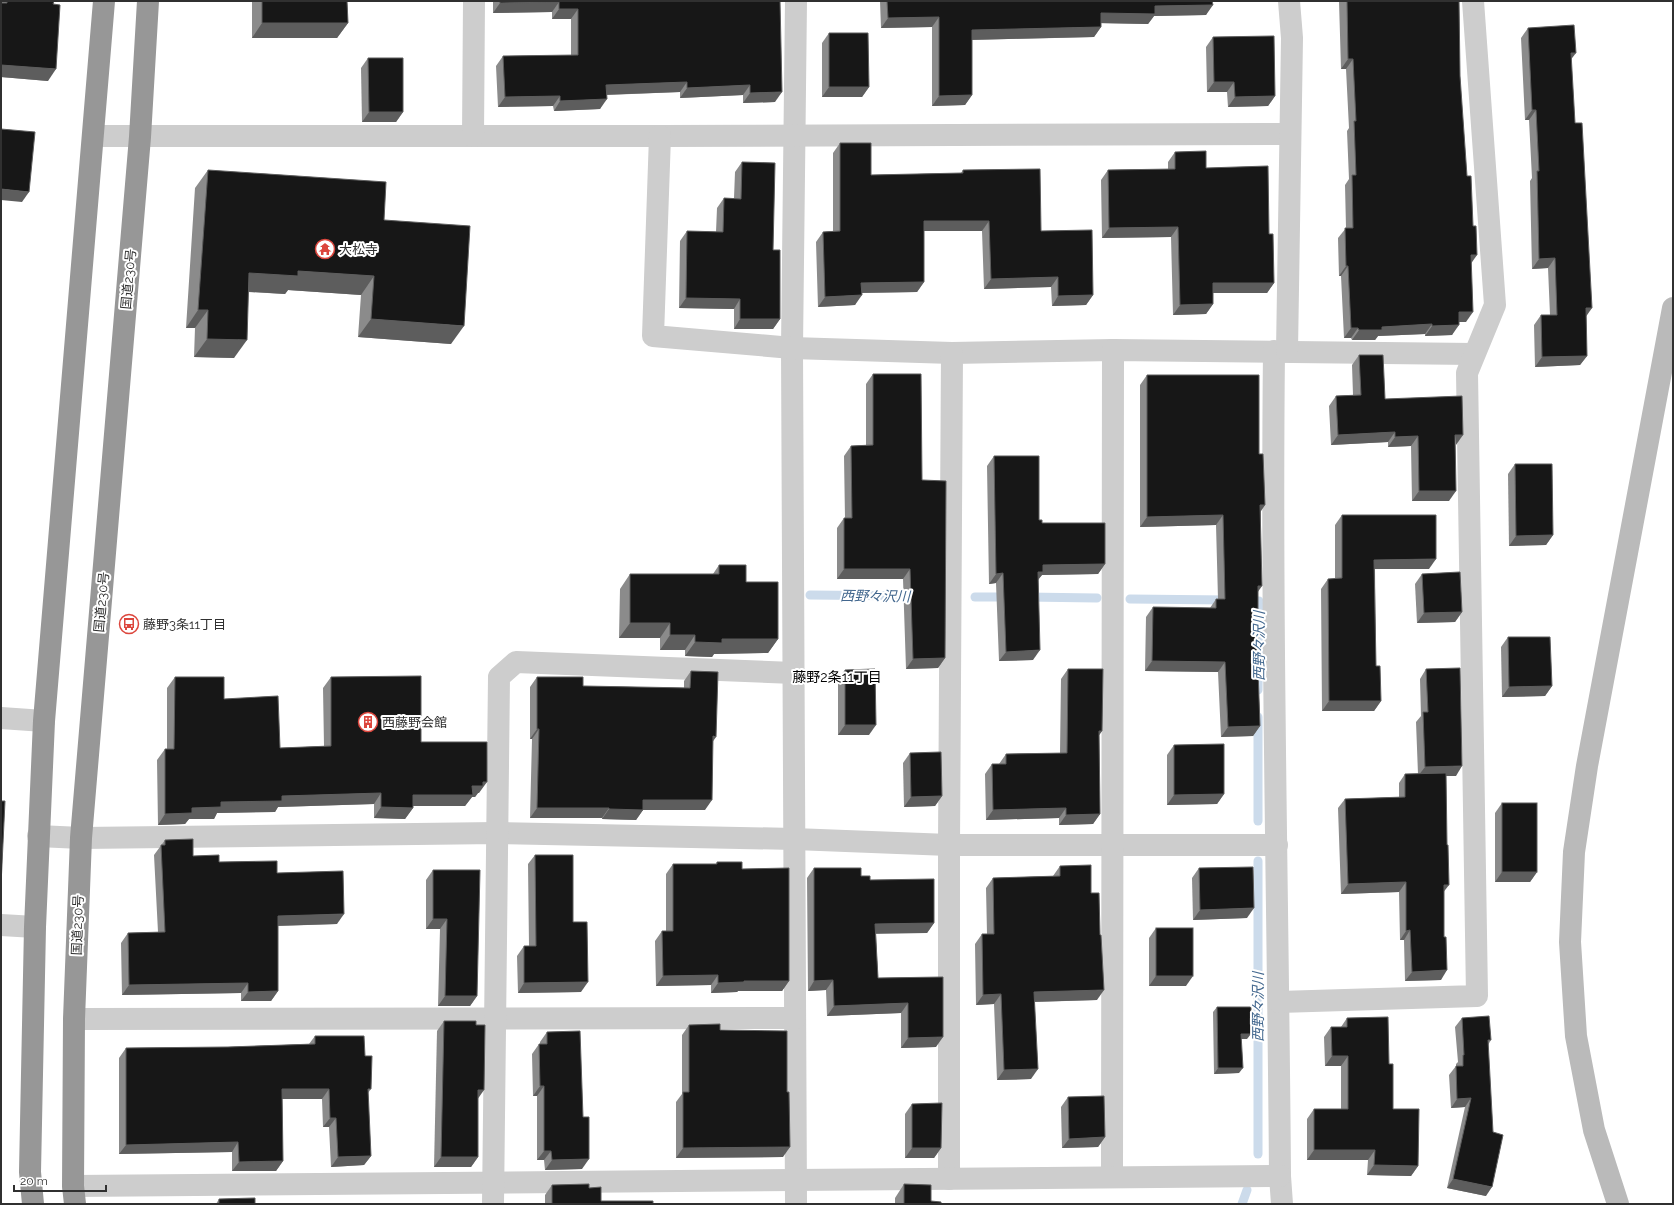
<svg xmlns="http://www.w3.org/2000/svg" width="1674" height="1205" font-family="Raleway,'Noto Sans JP',sans-serif">
  <style>
    .lines { fill: none; stroke-linecap: round; stroke-linejoin: round }
    .stream { stroke: #ccdbeb; stroke-width: 9 }
    .street { stroke: #cdcdcd; stroke-width: 22 }
    .secondary { stroke: #bababa; stroke-width: 22 }
    .highway { stroke: #979797; stroke-width: 22 }
    .wall { fill: #8b8b8b }
    .shaded-wall { fill: #5d5d5d }
    .building { fill: #171717; stroke: #5d5d5d }
    .labels { text-anchor: middle; stroke-width: 4; stroke-linejoin: round; paint-order: stroke }
    .poi-label { font-size: 13px; fill: #303030; stroke: #fff; text-anchor: start }
    .street-label { font-size: 13px; fill: #303030; stroke: #fff }
    .water-label { font-size: 14px; font-style: italic; fill: #42678e; stroke: #fff }
    .neighbourhood-label { font-size: 14px; fill: #000; stroke: #fff }
  </style>
  <rect width="100%" height="100%" fill="#fff"/>
  <g class="lines">
    <g class="stream">
      <path d="M810,595L915,596"/>
      <path d="M975,597H1008"/>
      <path d="M1026,597L1097,598"/>
      <path d="M1130,599L1228,600"/>
      <path d="M1247,601H1259L1258,690"/>
      <path d="M1258,821V717"/>
      <path d="M1258,861V1154"/>
      <path d="M1242,1204L1247,1190"/>
    </g>
    <g class="street">
      <path d="M796,1L792,348L796,1204"/>
      <path d="M93,136H660L1290,134"/>
      <path d="M473,136L474,1"/>
      <path d="M660,136L653,336L792,348L952,353L1113,350L1474,354"/>
      <path d="M1274,351C1271,626 1278,901 1280,1176L1282,1204"/>
      <path d="M1287,351L1292,38L1289,1"/>
      <path d="M1,718L44,721"/>
      <path d="M38,836L81,838L497,833L794,839L949,845H1277"/>
      <path d="M1,925L35,927"/>
      <path d="M1279,1002L1477,996L1467,373L1495,305L1473,1"/>
      <path d="M74,1019L795,1018"/>
      <path d="M1112,1177L1113,350"/>
      <path d="M949,1179V845L952,353"/>
      <path d="M73,1186L1280,1176"/>
      <path d="M493,1204L499,677L516,662L794,673"/>
    </g>
    <path class="secondary" d="M1618,1204L1594,1130L1576,1036L1570,942L1574,852L1587,766L1673,308"/>
    <g class="highway">
      <path d="M33,1204L30,1172L35,927L44,721L104,1"/>
      <path d="M75,1204L73,1186L74,1019L81,838L140,137L148,1"/>
    </g>
  </g>
  <g class="wall">
    <path d="M1,1H54L48,81L1,77Z"/>
    <path d="M252,1H347L348,23L337,38H252Z"/>
    <path d="M493,1H780L775,102L743,103V95L680,98V92L607,95L600,109L554,111L553,106L498,107L496,66L503,56L571,55V19H552V12L493,13Z"/>
    <path d="M880,1H1212L1206,15L1154,16L1148,24L1101,23V27L1094,37L972,40V95L965,105L932,106V27L881,28Z"/>
    <path d="M1339,1H1459L1460,76L1471,263L1466,322H1459L1452,335L1425,336V334L1378,336L1375,340H1352L1351,338H1344L1341,276H1339L1338,238L1346,228L1345,185L1349,179L1347,131L1349,128L1346,69H1341Z"/>
    <path d="M1528,28L1571,59L1586,316L1587,356L1580,365L1535,367L1534,325L1541,315H1550L1548,268L1532,269L1530,181L1532,178L1529,120H1525L1521,38Z"/>
    <path d="M829,33L869,87L862,97H822V43Z"/>
    <path d="M1213,37L1275,96L1268,106L1228,107L1227,92H1207L1206,47Z"/>
    <path d="M368,58L403,112L396,122H362L361,68Z"/>
    <path d="M840,143L871,175L961,173L963,170L1041,231L1093,295L1086,305L1052,306L1051,287L984,289L982,231H924V282L917,292L861,293L855,305L818,307L816,242L823,232L833,231V153Z"/>
    <path d="M1175,152L1206,168L1269,234L1274,283L1267,293H1213V304L1206,314L1173,315L1171,237L1102,238L1101,180L1108,170L1168,169V162Z"/>
    <path d="M742,162L773,250L780,319L773,329H734V309L679,308L680,241L687,231L716,232L717,208L724,198H734L735,172Z"/>
    <path d="M208,170L384,220L451,344L358,337L361,295L288,290L285,294L248,292L234,358L194,357L195,328H186L195,188Z"/>
    <path d="M1359,355L1385,399L1455,445L1449,501H1412L1411,446L1388,447V442L1331,445L1329,406L1336,396L1353,395L1352,365Z"/>
    <path d="M873,374L922,480L945,658L938,668L906,669L903,579H837V528L844,518H845L844,456L851,446L866,445V384Z"/>
    <path d="M1147,375L1259,454L1265,505L1261,511L1258,592V670L1260,726L1253,736L1221,737L1218,672L1145,671L1146,617L1153,607L1210,608L1216,599H1218L1216,525L1140,527V385Z"/>
    <path d="M994,456L1039,520L1042,523L1105,564L1098,574L1042,575L1038,580L1033,660L999,661L996,583L989,584L987,466Z"/>
    <path d="M1515,464L1553,535L1546,545L1509,546L1508,474Z"/>
    <path d="M1342,515L1429,569H1375L1376,666L1381,701L1374,711H1322L1321,589L1328,579H1335V525Z"/>
    <path d="M719,565L746,582L778,639L768,653L714,654L712,657L685,656V650H660V638H619L620,589L630,574H713Z"/>
    <path d="M1422,574L1462,612L1455,622L1417,623L1415,584Z"/>
    <path d="M1508,637L1552,686L1545,696L1502,697L1501,647Z"/>
    <path d="M1068,669L1102,731L1099,735L1100,814L1093,824L1059,825V818L986,820L985,774L992,764H999L1006,754L1060,753L1061,679Z"/>
    <path d="M1426,669L1456,776H1446L1444,893L1441,980L1405,981L1404,940H1400L1399,892L1341,894L1338,808L1345,799L1399,797V783L1405,774H1418L1416,722L1421,716L1420,679Z"/>
    <path d="M845,670L869,735H838V679Z"/>
    <path d="M691,671L713,741L705,810H643L636,820L602,819V818H530L532,739H530V687L537,677L583,686L684,688V681Z"/>
    <path d="M175,677L224,699L280,748L324,746L323,688L331,677L421,742L479,793H478L475,797H472L465,806H413V808L405,819L374,818V804L278,807L275,812L217,813L214,819H189L185,824L158,825L157,760L165,749H167V688Z"/>
    <path d="M1174,745L1224,794L1217,804L1167,805V755Z"/>
    <path d="M910,753L942,796L935,806L904,807L903,763Z"/>
    <path d="M1502,803L1537,872L1530,882H1495V813Z"/>
    <path d="M165,840L193,856L219,862L277,873L337,924L278,926V991L271,1001H241V993L122,995L121,943L128,933L158,932L154,855Z"/>
    <path d="M535,855L573,922L581,992L518,993L517,956L524,946H529L528,864Z"/>
    <path d="M717,862L742,869L789,981L782,991H738L737,992L711,993V985L656,986L655,941L662,931H666V874L673,864H716Z"/>
    <path d="M1060,866L1091,893L1097,1000L1035,1002L1031,1079L997,1080L994,1004L976,1005L975,944L982,934H987L986,888L993,878L1053,876Z"/>
    <path d="M814,868L861,876L870,880L934,923L927,933H876L878,978L943,977L936,1047L901,1048V1013L827,1016L826,990L808,991L807,878Z"/>
    <path d="M1199,868L1247,918L1193,920L1192,878Z"/>
    <path d="M433,870L477,996L470,1006H438L440,929H426V880Z"/>
    <path d="M1156,928L1186,986H1149V938Z"/>
    <path d="M1217,1007L1247,1039H1241L1239,1073L1214,1074L1213,1012Z"/>
    <path d="M1347,1018L1389,1064L1393,1109L1418,1166L1411,1176L1367,1175L1368,1160H1307V1119L1314,1109H1341V1066H1325L1324,1037L1331,1027H1341Z"/>
    <path d="M1462,1018L1491,1040L1488,1045L1486,1196L1447,1188L1465,1107L1451,1108L1449,1075L1456,1066V1064L1458,1062L1455,1027Z"/>
    <path d="M444,1021L478,1099V1157L471,1167H434L437,1031Z"/>
    <path d="M689,1025L720,1030L783,1157L676,1158V1102L682,1094V1035Z"/>
    <path d="M547,1032L582,1169L545,1170L544,1160H537V1096H533L532,1054L539,1044H540V1042Z"/>
    <path d="M315,1036L365,1056L371,1089L368,1093L371,1156L364,1165L331,1167L329,1127H323L322,1099H282L283,1161L276,1171H232V1152L119,1154V1058L126,1048L228,1047L309,1044Z"/>
    <path d="M1068,1097L1105,1137L1098,1147L1062,1148L1061,1107Z"/>
    <path d="M912,1104L941,1148L934,1158H905V1114Z"/>
    <path d="M904,1184L931,1201L941,1204H895V1198Z"/>
    <path d="M552,1185L589,1188L601,1201L653,1204H545V1195Z"/>
    <path d="M219,1199L255,1204H216Z"/>
  </g>
  <g class="shaded-wall">
    <path d="M559,2L552,12L493,13L500,3Z"/>
    <path d="M1213,5L1206,15L1154,16L1148,24L1094,23L1101,13L1155,6Z"/>
    <path d="M559,9H578L571,19H552Z"/>
    <path d="M939,17L932,27L881,28L888,18Z"/>
    <path d="M262,23H348L337,38H252Z"/>
    <path d="M1101,27L1094,37L965,40L972,30Z"/>
    <path d="M1571,53H1576L1569,62Z"/>
    <path d="M1348,59H1353L1346,69H1341Z"/>
    <path d="M1,65L56,69L48,81L1,77Z"/>
    <path d="M687,82L680,92L599,95L606,85Z"/>
    <path d="M1214,82H1234L1227,92H1207Z"/>
    <path d="M750,85L743,95L680,98L687,88Z"/>
    <path d="M829,87H869L862,97H822Z"/>
    <path d="M782,92L775,102L743,103L750,93Z"/>
    <path d="M972,95L965,105L932,106L939,96Z"/>
    <path d="M560,96L553,106L498,107L505,97Z"/>
    <path d="M1275,96L1268,106L1228,107L1235,97Z"/>
    <path d="M607,99L600,109L554,111L560,101Z"/>
    <path d="M1532,110H1536L1529,120H1525Z"/>
    <path d="M369,112H403L396,122H362Z"/>
    <path d="M1,189L29,192L22,202L1,200Z"/>
    <path d="M924,221H989L982,231H917Z"/>
    <path d="M1178,227L1171,237L1102,238L1109,228Z"/>
    <path d="M1471,255H1477L1470,265Z"/>
    <path d="M1555,258L1548,268L1532,269L1539,259Z"/>
    <path d="M1346,266H1348L1341,276H1339Z"/>
    <path d="M298,271L374,276L361,295L288,290L285,294L236,291L249,273Z"/>
    <path d="M1058,277L1051,287L984,289L991,279Z"/>
    <path d="M924,282L917,292L854,293L861,283Z"/>
    <path d="M1213,283H1274L1267,293H1206Z"/>
    <path d="M862,295L855,305L818,307L825,297Z"/>
    <path d="M1093,295L1086,305L1052,306L1058,296Z"/>
    <path d="M686,298L740,299L734,309L679,308Z"/>
    <path d="M1213,304L1206,314L1173,315L1180,305Z"/>
    <path d="M1586,308H1592L1585,318Z"/>
    <path d="M198,310H208L195,328H186Z"/>
    <path d="M1459,312H1473L1466,322H1452Z"/>
    <path d="M371,319L464,326L451,344L358,337Z"/>
    <path d="M740,319H780L773,329H734Z"/>
    <path d="M1432,324L1425,334L1378,336L1375,340H1352L1359,330L1382,327Z"/>
    <path d="M1459,325L1452,335L1425,336L1432,326Z"/>
    <path d="M1351,328H1358L1351,338H1344Z"/>
    <path d="M207,339L247,340L234,358L194,357Z"/>
    <path d="M1587,356L1580,365L1535,367L1542,357Z"/>
    <path d="M1395,432L1388,442L1331,445L1338,435Z"/>
    <path d="M1455,435H1463L1456,445Z"/>
    <path d="M1418,436L1411,446L1388,447L1395,437Z"/>
    <path d="M1419,491H1456L1449,501H1412Z"/>
    <path d="M1260,505H1265L1258,515Z"/>
    <path d="M1223,515L1216,525L1140,527L1147,517Z"/>
    <path d="M1553,535L1546,545L1509,546L1516,536Z"/>
    <path d="M1436,559L1429,569H1367L1374,560Z"/>
    <path d="M1105,564L1098,574L1042,575L1036,582H1031L1043,565Z"/>
    <path d="M844,569H910L903,579H837Z"/>
    <path d="M1003,573L996,583L989,584L996,574Z"/>
    <path d="M1258,586H1262L1255,596Z"/>
    <path d="M1462,612L1455,622L1417,623L1424,613Z"/>
    <path d="M630,623H670L660,638H619Z"/>
    <path d="M670,635H695L685,650H660Z"/>
    <path d="M722,639H778L768,653L714,654L712,657L685,656L695,642Z"/>
    <path d="M1040,650L1033,660L999,661L1006,652Z"/>
    <path d="M945,658L938,668L906,669L913,659Z"/>
    <path d="M1152,661L1225,662L1218,672L1145,671Z"/>
    <path d="M1552,686L1545,696L1502,697L1509,687Z"/>
    <path d="M1329,701H1381L1374,711H1322Z"/>
    <path d="M845,725H876L869,735H838Z"/>
    <path d="M1260,726L1253,736L1221,737L1228,727Z"/>
    <path d="M537,729H539L532,739H530Z"/>
    <path d="M1099,731H1102L1095,741Z"/>
    <path d="M713,736L716,737L709,747Z"/>
    <path d="M1462,766L1456,776H1418L1425,767Z"/>
    <path d="M483,782H487L479,793H478L475,797H472L465,806H405L413,795L472,786Z"/>
    <path d="M381,793L374,804L278,807L275,812L217,813L214,819H189L185,824L158,825L165,814L221,802L282,796Z"/>
    <path d="M1224,794L1217,804L1167,805L1174,795Z"/>
    <path d="M942,796L935,806L904,807L911,797Z"/>
    <path d="M643,800H712L705,810H643L636,820L602,819L609,809Z"/>
    <path d="M381,807L413,808L405,819L374,818Z"/>
    <path d="M537,808H609L602,818H530Z"/>
    <path d="M1066,808L1059,818L986,820L993,810Z"/>
    <path d="M1100,814L1093,824L1059,825L1066,815Z"/>
    <path d="M1502,872H1537L1530,882H1495Z"/>
    <path d="M1406,882L1399,892L1341,894L1348,884Z"/>
    <path d="M1444,885H1449L1442,894Z"/>
    <path d="M1254,908L1247,918L1193,920L1200,910Z"/>
    <path d="M344,914L337,924L271,926L278,916Z"/>
    <path d="M433,919H447L440,929H426Z"/>
    <path d="M934,923L927,933L868,934L875,924Z"/>
    <path d="M1410,930L1404,940H1400L1406,931Z"/>
    <path d="M1447,970L1441,980L1405,981L1412,972Z"/>
    <path d="M718,975L711,985L656,986L663,976Z"/>
    <path d="M1156,976H1193L1186,986H1149Z"/>
    <path d="M833,980L826,990L808,991L814,981Z"/>
    <path d="M744,981H789L782,991H738L737,992L711,993L718,983Z"/>
    <path d="M588,982L581,992L518,993L524,983Z"/>
    <path d="M248,983L241,993L122,995L129,985Z"/>
    <path d="M1104,990L1097,1000L1027,1002L1034,992Z"/>
    <path d="M278,991L271,1001H241L248,992Z"/>
    <path d="M1001,994L994,1004L976,1005L983,995Z"/>
    <path d="M445,996H477L470,1006H438Z"/>
    <path d="M908,1003L901,1013L827,1016L834,1006Z"/>
    <path d="M1241,1034H1251L1247,1039H1238Z"/>
    <path d="M943,1037L936,1047L901,1048L908,1038Z"/>
    <path d="M1332,1056H1348L1341,1066H1325Z"/>
    <path d="M1218,1068H1243L1239,1073L1214,1074Z"/>
    <path d="M1038,1069L1031,1079L997,1080L1004,1070Z"/>
    <path d="M540,1086H544L537,1096H533Z"/>
    <path d="M282,1089H329L322,1099H275Z"/>
    <path d="M478,1090H484L477,1100Z"/>
    <path d="M1471,1098L1465,1107L1451,1108L1457,1099Z"/>
    <path d="M330,1118H336L329,1127H323Z"/>
    <path d="M1105,1137L1098,1147L1062,1148L1069,1139Z"/>
    <path d="M238,1142L232,1152L119,1154L126,1145Z"/>
    <path d="M790,1147L783,1157L676,1158L683,1148Z"/>
    <path d="M912,1148H941L934,1158H905Z"/>
    <path d="M1314,1150H1375L1368,1160H1307Z"/>
    <path d="M544,1151H551L544,1160H537Z"/>
    <path d="M371,1156L364,1165L331,1167L338,1157Z"/>
    <path d="M441,1157H478L471,1167H434Z"/>
    <path d="M589,1159L582,1169L545,1170L552,1160Z"/>
    <path d="M283,1161L276,1171H232L239,1162Z"/>
    <path d="M1374,1165L1418,1166L1411,1176L1367,1175Z"/>
    <path d="M1453,1179L1492,1187L1486,1196L1447,1188Z"/>
  </g>
  <g class="building">
    <path d="M7,1H54L53,4L60,5L56,69L1,65V3H7Z"/>
    <path d="M262,1H347L348,23H262Z"/>
    <path d="M500,1H780L782,92L750,93V85L687,88V82L606,85L607,99L560,101V96L505,97L503,56L578,55V9H559V2L500,3Z"/>
    <path d="M887,1H1212L1213,5L1155,6V14L1101,13V27L972,30V95L939,96V17L888,18Z"/>
    <path d="M1347,1H1459L1460,76L1467,176H1471L1473,226H1476L1477,255H1471L1473,312H1459V325L1432,326V324L1382,327V330H1359L1358,328H1351L1348,266H1346L1345,228H1353L1352,175H1356L1354,121H1356L1353,59H1348Z"/>
    <path d="M1574,25L1576,53H1571L1575,123H1582L1592,308H1586L1587,356L1542,357L1541,315H1557L1555,258L1539,259L1537,171H1539L1536,110H1532L1528,28Z"/>
    <path d="M829,33H868L869,87H829Z"/>
    <path d="M1274,36L1275,96L1235,97L1234,82H1214L1213,37Z"/>
    <path d="M368,58H403V112H369Z"/>
    <path d="M1,129L35,132L29,192L1,189Z"/>
    <path d="M840,143H871V175L963,173V170L1040,169L1041,231L1092,230L1093,295L1058,296V277L991,279L989,221H924V282L861,283L862,295L825,297L823,232L840,231Z"/>
    <path d="M1206,151V168L1268,166L1269,234H1273L1274,283H1213V304L1180,305L1178,227L1109,228L1108,170L1175,169V152Z"/>
    <path d="M742,162L775,163L773,250H780V319H740V299L686,298L687,231L723,232L724,198L741,199Z"/>
    <path d="M208,170L386,182L384,220L470,226L464,326L371,319L374,276L298,271V276L249,273L247,340L207,339L208,310H198Z"/>
    <path d="M1359,355H1383L1385,399L1462,396L1463,435H1455L1456,491H1419L1418,436L1395,437V432L1338,435L1336,396L1361,395Z"/>
    <path d="M873,374H921L922,480L946,481L945,658L913,659L910,569H844V518H852L851,446L873,445Z"/>
    <path d="M1147,375H1259V454H1263L1265,505H1260L1262,586H1258V670L1260,726L1228,727L1225,662L1152,661L1153,607L1216,608V599H1225L1223,515L1147,517Z"/>
    <path d="M994,456H1039V520H1042V523H1105V564L1043,565V572H1038L1040,650L1006,652L1003,573L996,574Z"/>
    <path d="M1515,464H1552L1553,535L1516,536Z"/>
    <path d="M1342,515H1436V559L1374,560L1376,666H1380L1381,701H1329L1328,579L1342,578Z"/>
    <path d="M719,565H746V582H778V639H722V643L695,642V635H670V623H630V574H719Z"/>
    <path d="M1460,572L1462,612L1424,613L1422,574Z"/>
    <path d="M1508,637H1550L1552,686L1509,687Z"/>
    <path d="M1460,668L1462,766L1425,767L1423,712H1428L1426,669Z"/>
    <path d="M875,669L876,725H845V670Z"/>
    <path d="M1068,669H1103L1102,731H1099L1100,814L1066,815V808L993,810L992,764H1006V754L1067,753Z"/>
    <path d="M691,671L718,672L716,737L713,736L712,800H643V810L609,809V808H537L539,729H537V677H583V686L690,688Z"/>
    <path d="M421,676V742H487V782H483V786H472L473,795H413V808L381,807V793L282,796V801L221,802V807L192,808V813L165,814V749H174L175,677H224V699L278,696L280,748L331,746V677Z"/>
    <path d="M1224,744V794L1174,795V745Z"/>
    <path d="M941,752L942,796L911,797L910,753Z"/>
    <path d="M1446,773L1447,845H1448L1449,885H1444V937H1446L1447,970L1412,972L1410,930L1406,931V882L1348,884L1345,799L1405,797V774Z"/>
    <path d="M1,801H5L1,885Z"/>
    <rect x="1502" y="803" width="35" height="69"/>
    <path d="M193,839V856L219,855V862L277,861V873L343,871L344,914L278,916V991L248,992V983L129,985L128,933L165,932L161,845H165V840Z"/>
    <path d="M535,855H573V922H587L588,982L524,983V946H536Z"/>
    <path d="M717,862H742V869L789,868V981H744V982L718,983V975L663,976L662,931H673V864H717Z"/>
    <path d="M1091,865V893H1099L1100,935H1101L1104,990L1034,992L1038,1069L1004,1070L1001,994L983,995L982,934H994L993,878L1060,876V866Z"/>
    <path d="M1253,867L1254,908L1200,910L1199,868Z"/>
    <path d="M814,868H861V876H870V880L934,879V923L875,924L878,978L943,977V1037L908,1038V1003L834,1006L833,980L814,981Z"/>
    <path d="M433,870H480L477,996H445L447,919H433Z"/>
    <rect x="1156" y="928" width="37" height="48"/>
    <path d="M1217,1007H1251V1034H1241L1243,1068H1218Z"/>
    <path d="M1489,1016L1491,1040H1488L1493,1132L1503,1135L1492,1187L1453,1179L1471,1098L1457,1099L1456,1066H1463V1055H1464L1462,1018Z"/>
    <path d="M1388,1017L1389,1064H1393V1109H1419L1418,1166L1374,1165L1375,1150H1314V1109H1348V1056H1332L1331,1027H1347V1018Z"/>
    <path d="M444,1021H476V1025H485L484,1090H478V1157H441Z"/>
    <path d="M720,1024V1030L787,1031V1092H789L790,1147L683,1148V1092H689V1025Z"/>
    <path d="M580,1031L583,1117H589V1159L552,1160L551,1151H544V1086H540L539,1044H547V1032Z"/>
    <path d="M315,1036H364L365,1056H372L371,1089H368L371,1156L338,1157L336,1118H330L329,1089H282L283,1161L239,1162L238,1142L126,1145V1048L228,1047L315,1044Z"/>
    <path d="M1104,1096L1105,1137L1069,1139L1068,1097Z"/>
    <path d="M942,1103L941,1148H912V1104Z"/>
    <path d="M589,1184V1188L601,1187V1201H653V1204H552V1185Z"/>
    <path d="M904,1184L931,1185V1201L941,1202V1204H904Z"/>
    <path d="M255,1198V1204H219V1199Z"/>
  </g>
  <defs>
    <g id="temple-ring" transform="scale(1)"><circle r="9.5" fill="#fff" stroke="#dc463d" stroke-width="1.5"/><path d="M0-6L5-2H3V0L6.5 2.5H4V6H1.5V3h-3V6H-4V2.5H-6.5L-3 0V-2H-5Z" fill="#dc463d"/></g>
    <g id="bus-ring" transform="scale(1)"><circle r="9.5" fill="#fff" stroke="#dc463d" stroke-width="1.5"/><path d="M-5-6H5V4H4V6H2V4H-2V6H-4V4H-5ZM-3.5-4V0h7V-4ZM-3.5 1.2v1.5H-2V1.2ZM2 1.2v1.5H3.5V1.2Z" fill="#dc463d"/></g>
    <g id="building-ring" transform="scale(1)"><circle r="9.5" fill="#fff" stroke="#dc463d" stroke-width="1.5"/><path d="M-4-6H4V6H1V3H-1V6H-4ZM-2.5-4.3h1.7v1.8h-1.7ZM.8-4.3h1.7v1.8H.8ZM-2.5-1h1.7V.8h-1.7ZM.8-1h1.7V.8H.8Z" fill="#dc463d"/></g>
  </defs>
  <g fill-rule="evenodd">
    <use href="#temple-ring" x="325" y="249"/>
    <use href="#bus-ring" x="129" y="624"/>
    <use href="#building-ring" x="368" y="722"/>
  </g>
  <g class="labels">
    <g class="poi-label">
      <text x="339" y="254">大松寺</text>
      <text x="143" y="629">藤野3条11丁目</text>
      <text x="382" y="727">西藤野会館</text>
    </g>
    <g class="street-label">
      <text transform="translate(128 279) rotate(-85)" y="5">国道230号</text>
      <text transform="translate(101 602) rotate(-85)" y="5">国道230号</text>
      <text transform="translate(77 925) rotate(-88)" y="5">国道230号</text>
    </g>
    <g class="water-label">
      <text transform="translate(875 596) rotate(1)" y="5">西野々沢川</text>
      <text transform="translate(1259 646) rotate(-90)" y="5">西野々沢川</text>
      <text transform="translate(1258 1007) rotate(-90)" y="5">西野々沢川</text>
    </g>
    <g class="neighbourhood-label">
      <text x="837" y="682">藤野2条11丁目</text>
    </g>
  </g>
  <rect width="1674" height="1205" fill="none" stroke="#303030" stroke-width="4"/>
  <path d="M14 1185v6h92v-6" fill="none" stroke="#303030" stroke-width="2"/>
  <text x="20" y="1185" font-size="12" fill="#303030" stroke="#ffffff" stroke-width="3" paint-order="stroke">20 m</text>
</svg>
